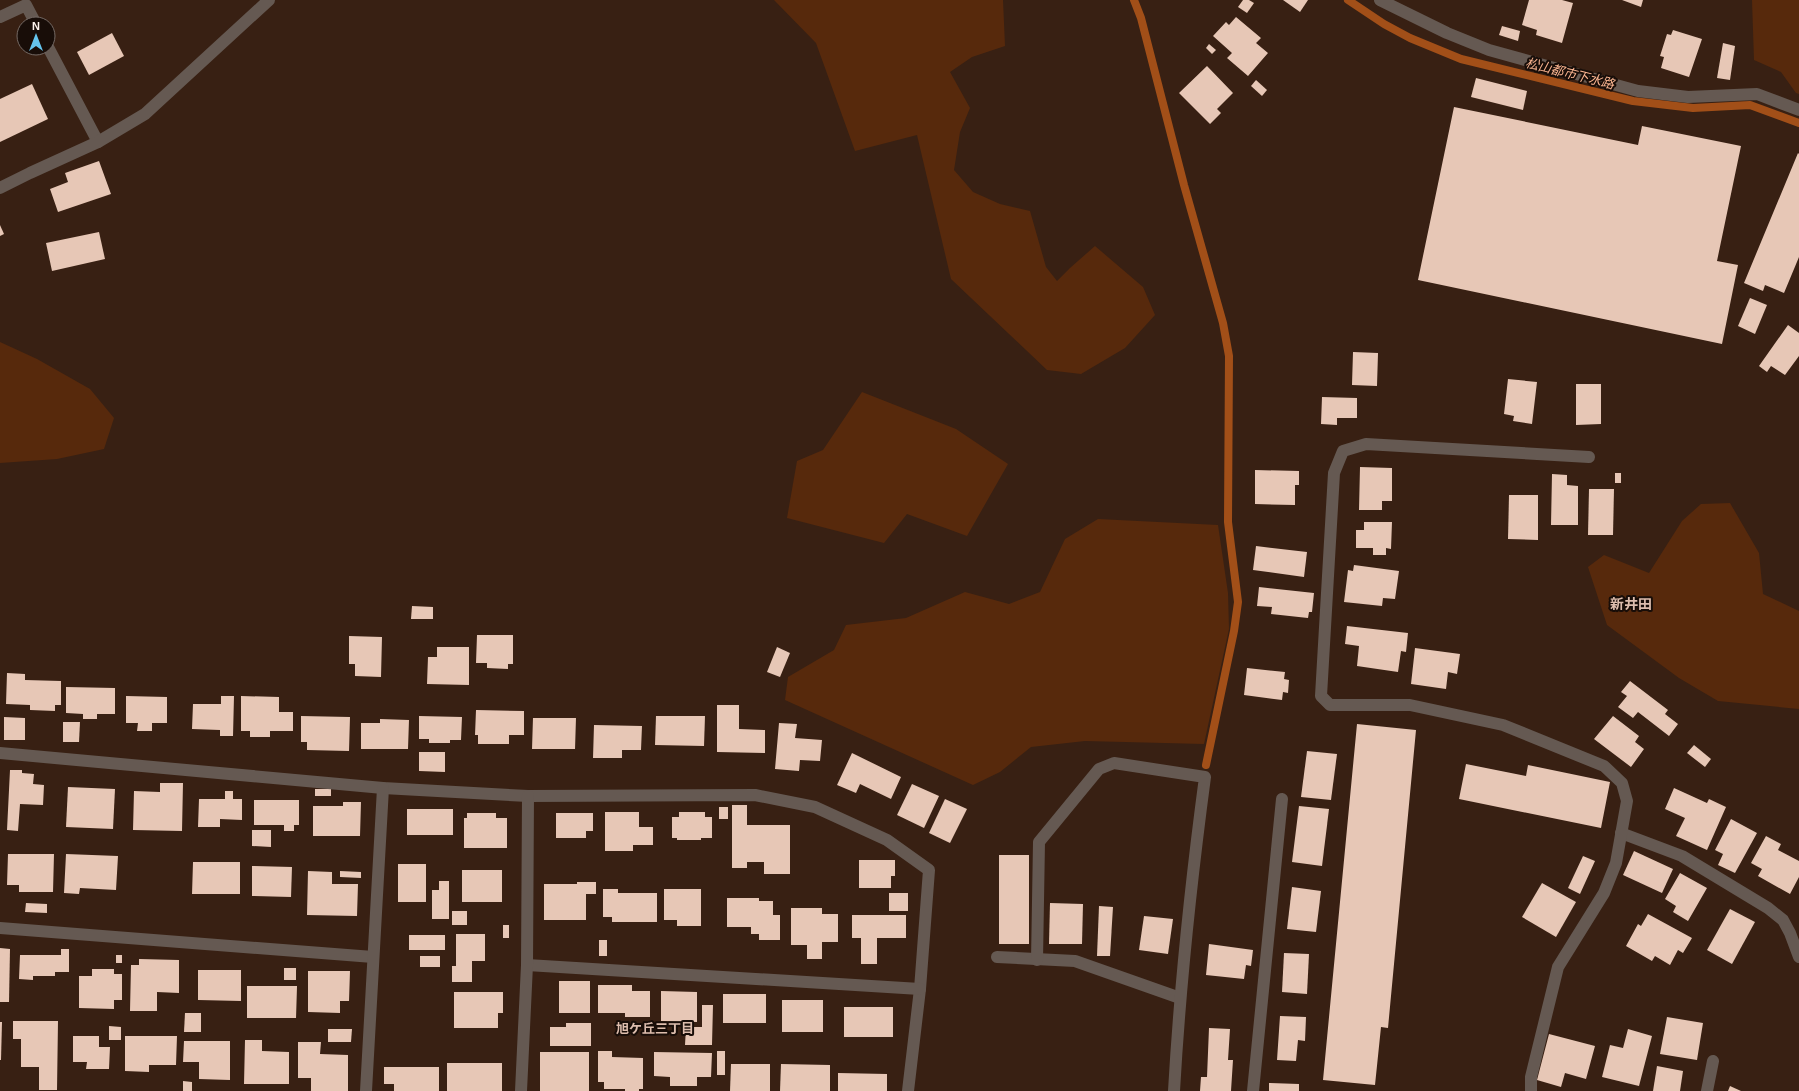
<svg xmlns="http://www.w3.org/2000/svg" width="1799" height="1091" font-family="Helvetica,'Noto Sans JP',sans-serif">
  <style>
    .green { fill: #57290c }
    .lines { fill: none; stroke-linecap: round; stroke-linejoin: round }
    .stream { stroke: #a24f18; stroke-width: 8 }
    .building { fill: #e7c7b6 }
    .lane { stroke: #655952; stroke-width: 12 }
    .street { stroke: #655952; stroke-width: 12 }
    .labels { text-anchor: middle; stroke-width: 4; stroke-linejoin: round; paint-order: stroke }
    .water-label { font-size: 13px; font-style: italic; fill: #f9b490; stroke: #180d08 }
    .neighbourhood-label { font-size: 13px; font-weight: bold; fill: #ddbdad; stroke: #180d08 }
    .quarter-label { font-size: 14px; font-weight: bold; fill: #ddbdad; stroke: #180d08 }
  </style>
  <rect width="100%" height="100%" fill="#382013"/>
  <g class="green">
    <path d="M774,0H1003L1005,46L972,57L950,72L970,108L960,132L954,170L973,192L1000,204L1030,211L1046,267L1057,281L1070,268L1095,246L1143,287L1155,315L1125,348L1081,374L1047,370L951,279L917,135L855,151L816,43Z"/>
    <path d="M1752,0H1799V94L1796,93L1781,72L1754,60Z"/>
    <path d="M0,342L37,359L90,389L114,418L104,449L57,459L0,463Z"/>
    <path d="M862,392L956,429L1008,464L967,536L907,514L884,543L787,518L797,461L823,450Z"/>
    <path d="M1730,503L1759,553L1763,594L1799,611V709L1718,701L1679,678L1607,625L1588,567L1604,555L1649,573L1682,521L1701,504Z"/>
    <path d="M1098,519L1218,525L1228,593L1229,629L1204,744L1085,741L1031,747L1000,772L973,785L785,700L788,677L834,650L846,625L906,618L965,592L1009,604L1040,592L1065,539Z"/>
  </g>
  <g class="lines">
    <g class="stream">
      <path d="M1134,0L1141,18L1184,185L1223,323L1229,356L1228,522L1238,602L1234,631L1206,765"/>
      <path d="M1348,0L1384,24L1410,38L1461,59L1633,101L1693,108L1750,105L1799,123"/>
    </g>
  </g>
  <g class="building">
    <path d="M1243,0H1249L1254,3L1247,13L1238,7Z"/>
    <path d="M1283,0H1308L1300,12Z"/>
    <path d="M1529,0H1562L1573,3L1562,43L1536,35L1537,30L1522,25Z"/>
    <path d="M1622,0H1643L1641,7Z"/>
    <path d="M1236,17L1261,38L1256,43L1268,53L1248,76L1227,58L1232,53L1213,36L1226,22L1229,25Z"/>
    <path d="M1502,26L1520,31L1518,41L1499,35Z"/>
    <path d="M1673,30L1702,39L1689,77L1661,68L1664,57L1660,56L1667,34L1671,35Z"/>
    <path d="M112,33L124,56L89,75L77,52Z"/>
    <path d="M1723,43L1735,46L1730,80L1717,78Z"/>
    <path d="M1209,44L1216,50L1212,54L1206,48Z"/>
    <path d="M1207,66L1233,93L1217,109L1221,113L1210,124L1179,93Z"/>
    <path d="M1476,78L1527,91L1523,110L1471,97Z"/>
    <path d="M1256,80L1267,90L1262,96L1251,86Z"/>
    <path d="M32,84L48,119L0,142V99Z"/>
    <path d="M1454,107L1638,145L1642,126L1741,146L1717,261L1738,265L1722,344L1418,280Z"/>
    <path d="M1798,153L1799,154V257L1784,293L1765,285L1763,291L1744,283Z"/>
    <path d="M99,161L111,194L58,212L50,189L68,182L65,173Z"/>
    <path d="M0,225L4,234L0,236Z"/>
    <path d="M99,232L105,259L52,271L46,243Z"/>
    <path d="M1750,298L1767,305L1755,334L1738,326Z"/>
    <path d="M1788,325L1799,333V356L1785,375L1771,366L1767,372L1759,366Z"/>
    <path d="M1353,352L1378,353L1377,386L1352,385Z"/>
    <path d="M1508,379L1537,382L1532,424L1513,421L1514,416L1504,414Z"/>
    <path d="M1576,384H1601V424L1576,425Z"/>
    <path d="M1322,397L1357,398V418H1337V425L1321,424Z"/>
    <path d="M1360,467L1392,468V501H1382V510H1359Z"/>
    <path d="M1255,470L1299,471V485H1295V505L1255,504Z"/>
    <rect x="1615" y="473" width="6" height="10"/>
    <path d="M1552,474L1567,475V485L1578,486V525H1551Z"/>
    <path d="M1589,489H1614L1613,535H1588Z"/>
    <path d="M1509,495H1538V540L1508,539Z"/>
    <path d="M1364,522H1392L1391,549L1386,548V555H1373V548H1356V530H1364Z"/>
    <path d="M1256,546L1307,552L1304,577L1253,570Z"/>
    <path d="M1354,565L1399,571L1395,599L1383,598L1382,606L1344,602L1348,570L1353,571Z"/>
    <path d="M1259,587L1314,593L1312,612H1309L1308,618L1271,614L1272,607L1257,606Z"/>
    <path d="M412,606L433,607V619H411Z"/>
    <path d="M1347,626L1408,633L1406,652L1401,651L1398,672L1357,666L1359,646L1345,644Z"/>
    <path d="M477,635H513V664H508V669L487,668V663H476Z"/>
    <path d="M349,636L382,637L381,677L355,676V664H349Z"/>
    <path d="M437,647H469V685L427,684L428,657H437Z"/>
    <path d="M777,647L790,653L780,677L767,672Z"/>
    <path d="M1415,648L1460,654L1457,674L1448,672L1446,689L1411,684Z"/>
    <path d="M1247,668L1285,672L1284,679L1289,680L1288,693L1283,692L1282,700L1244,695Z"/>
    <path d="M7,673L25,674V680L61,681V705H55V711L30,710V705L6,704Z"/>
    <path d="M1630,681L1668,710L1665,714L1678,724L1669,736L1638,712L1633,718L1618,707L1627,696L1621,692Z"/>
    <path d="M66,687L115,688V714H97V719H83V714L66,713Z"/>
    <path d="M126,696L167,697V723H152V731H137L138,723H126Z"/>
    <path d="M221,696H234L233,736H220V730L192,729L193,704H221Z"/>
    <path d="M241,696L279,697V712H293V731H270V737H250V731H241Z"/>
    <path d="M717,705H739V729L765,730V753L717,752Z"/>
    <path d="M476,710L524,711V735H509V744H478V735H475Z"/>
    <path d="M301,716L350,717L349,751L307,750V742H301Z"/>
    <path d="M419,716L462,717L461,740H450V743H429V739H419Z"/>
    <path d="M656,716H705L704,746L655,745Z"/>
    <path d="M1613,716L1639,736L1635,742L1644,749L1631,767L1594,739Z"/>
    <path d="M4,717L25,718V740H4Z"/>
    <path d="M533,718H576L575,749H532Z"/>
    <path d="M380,719L409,720L408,749H361V723H380Z"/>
    <path d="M63,722H80L79,742H63Z"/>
    <path d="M779,723L797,724L795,738L822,740L820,761L800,760L799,771L775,769Z"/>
    <path d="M1357,724L1416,730L1388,1028L1381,1027L1375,1085L1323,1080Z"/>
    <path d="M594,725L642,726L641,750H622V758H593Z"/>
    <path d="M1694,745L1711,759L1705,767L1687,753Z"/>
    <path d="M1307,751L1337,754L1331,800L1301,797Z"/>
    <path d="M419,752H445V772L419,771Z"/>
    <path d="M852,753L901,777L891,799L860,784L856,793L837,785Z"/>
    <path d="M1466,764L1526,776L1528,765L1610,782L1601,828L1459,799Z"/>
    <path d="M10,770H22V773L34,774L33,784L44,785L43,805L20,804L18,831L7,830Z"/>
    <path d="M160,783H183L182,831L133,830L134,791L160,792Z"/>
    <path d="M912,784L939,796L924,828L897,815Z"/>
    <path d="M68,787L115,789L113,829L66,827Z"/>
    <path d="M1674,788L1707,803L1709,799L1726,807L1707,850L1676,836L1685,818L1665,809Z"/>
    <rect x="315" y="789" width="16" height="7"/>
    <path d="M225,791H233V799H242V820L220,819V827H198L199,799H225Z"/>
    <path d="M945,799L967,809L950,843L929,833Z"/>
    <path d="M254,800H299V825H294V831H284V825H254Z"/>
    <path d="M343,802H361L360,836H313V806H343Z"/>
    <path d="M732,805H747V825H790V874H764V862H747V868H732Z"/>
    <path d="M1299,806L1329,809L1322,866L1292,862Z"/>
    <rect x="719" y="807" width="9" height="12"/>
    <rect x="407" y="809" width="46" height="26"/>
    <path d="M605,812H639V827H653V845H633V851H605Z"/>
    <path d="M679,812H705V817H712V838H701V840H677V838H672V817H679Z"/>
    <path d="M467,813H496V818H507V848H464V818H467Z"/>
    <path d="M556,813H593V831H586V838H556Z"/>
    <path d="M1731,819L1757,833L1735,873L1718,865L1723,854L1715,850Z"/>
    <path d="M252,830H271V847L252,846Z"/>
    <path d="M1766,836L1781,844L1778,850L1799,861V877L1790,894L1758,876L1762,869L1751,863Z"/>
    <path d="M1634,851L1673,869L1662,893L1623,875Z"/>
    <path d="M8,854H54L53,892H19V885H7Z"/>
    <path d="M66,854L118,856L116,890L80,888L79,894L64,893Z"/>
    <rect x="999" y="855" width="30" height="89"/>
    <path d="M1583,856L1595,861L1580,894L1568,888Z"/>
    <path d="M859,860H895V876H891V888H859Z"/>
    <path d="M193,862H240V894H192Z"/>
    <rect x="398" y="864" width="28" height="38"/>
    <path d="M252,866L292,867L291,897L252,896Z"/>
    <rect x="462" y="870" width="40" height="32"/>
    <path d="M308,871L332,872V884H358L357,916L307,915Z"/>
    <path d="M340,871L361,872V878L340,877Z"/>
    <path d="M1680,873L1707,888L1688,921L1673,912L1676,906L1665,899Z"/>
    <path d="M439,881H449V919H432V890H439Z"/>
    <path d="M577,882H596V894H586V920H544V884H577Z"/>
    <path d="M1542,883L1576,902L1556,937L1522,917Z"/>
    <path d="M1292,887L1321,891L1316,932L1287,929Z"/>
    <path d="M603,889H618V893H657V922H612V917H603Z"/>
    <path d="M664,889H701V926H677V920H664Z"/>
    <rect x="889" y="893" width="19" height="18"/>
    <path d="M727,898H759V901H773V915H780V940H759V934H751V927H727Z"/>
    <path d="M26,903L47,904V913L25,912Z"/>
    <path d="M1050,903L1083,904L1082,944H1049Z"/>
    <path d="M1099,906L1113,907L1110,956H1097Z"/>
    <path d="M791,908H822V914H838V942H822V959H807V945H791Z"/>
    <path d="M1730,909L1755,922L1732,964L1707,950Z"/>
    <rect x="452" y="911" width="15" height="14"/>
    <path d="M1648,914L1692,938L1683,953L1678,950L1670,965L1655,956L1652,961L1626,946L1638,924L1641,926Z"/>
    <path d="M852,915H906V938H877V964H861V938H852Z"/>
    <path d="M1144,916L1173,919L1168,954L1139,950Z"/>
    <rect x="503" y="925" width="6" height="13"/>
    <path d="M456,934H485V961H472V982H452V966H456Z"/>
    <rect x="409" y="935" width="36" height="15"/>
    <rect x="599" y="940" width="8" height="16"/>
    <path d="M1209,944L1253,950L1251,966L1246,965L1244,979L1206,975Z"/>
    <path d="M0,948L10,949L9,1002H0Z"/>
    <path d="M61,949H69V972H55V976H33V980L19,979L20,955H61Z"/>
    <path d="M1284,953L1309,954L1307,994L1282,992Z"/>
    <rect x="116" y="955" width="6" height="8"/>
    <rect x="420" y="956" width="20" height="11"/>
    <path d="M139,959L179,960V993L157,992V1011H130L131,965H139Z"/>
    <rect x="284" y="968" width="12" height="12"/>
    <path d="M92,969H114V974H122V1000H114V1009L79,1008V976H92Z"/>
    <path d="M198,970H241V1001L198,1000Z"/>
    <path d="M308,971H350L349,1001H340V1013L308,1012Z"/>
    <rect x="559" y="981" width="31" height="32"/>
    <path d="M598,985H632V991H650V1017H625V1013H598Z"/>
    <path d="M247,986H297L296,1018H247Z"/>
    <path d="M661,991L697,992V1022L661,1021Z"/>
    <path d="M454,992H503V1013H498V1028H454Z"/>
    <rect x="723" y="994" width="43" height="29"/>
    <rect x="782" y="1000" width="41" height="32"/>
    <path d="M702,1005H713L712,1045H685L686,1027H702Z"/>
    <rect x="844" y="1007" width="49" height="30"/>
    <path d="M185,1013H201V1032H184Z"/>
    <path d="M1280,1016L1306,1017L1305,1041L1298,1040L1296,1061L1277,1060Z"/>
    <path d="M1667,1017L1703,1023L1697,1060L1660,1054Z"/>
    <path d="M13,1021H58L57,1090H39V1067H21V1039H13Z"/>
    <path d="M0,1022H2L1,1060H0Z"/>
    <path d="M566,1023H591V1046H550V1027H566Z"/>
    <path d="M109,1026L121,1027V1040H109Z"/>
    <path d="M1209,1028L1230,1029L1228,1060H1233L1231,1091H1200L1201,1077H1207Z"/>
    <path d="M328,1029H352L351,1042H328Z"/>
    <path d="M1628,1029L1652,1036L1639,1086L1602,1077L1610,1045L1623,1048Z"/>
    <path d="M1549,1034L1595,1046L1586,1079L1565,1073L1561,1087L1537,1080Z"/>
    <path d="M73,1036H99V1047H110L109,1069H86L87,1062H73Z"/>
    <path d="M125,1036H177L176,1065H149V1072L125,1071Z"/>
    <path d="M245,1040H262V1051L289,1052V1084H244Z"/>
    <path d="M184,1041H230V1080L199,1079V1062H183Z"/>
    <path d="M298,1042H321L320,1054L348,1055V1091H311V1078H298Z"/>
    <path d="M598,1051H612V1057L643,1058V1089H639V1091H625V1089H604V1082H598Z"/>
    <rect x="717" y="1051" width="8" height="24"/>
    <rect x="540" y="1052" width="49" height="39"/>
    <path d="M654,1052L712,1053L711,1077H697V1086H670V1077L654,1076Z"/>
    <rect x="447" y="1063" width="55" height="28"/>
    <path d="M731,1064H770V1091H730Z"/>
    <path d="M781,1064L830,1065V1091H780Z"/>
    <path d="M1657,1066L1683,1071L1680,1091H1653Z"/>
    <path d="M384,1067H439V1091H394V1084H384Z"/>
    <path d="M838,1073L887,1074V1091H838Z"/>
    <path d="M183,1081L192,1082V1091H183Z"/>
    <path d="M1269,1083L1299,1084V1091H1269Z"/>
    <path d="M1730,1086L1741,1091H1728Z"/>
  </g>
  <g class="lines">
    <g class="lane">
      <path d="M997,957L1075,961L1180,998"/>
      <path d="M1037,960L1039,842L1099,769L1114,763L1205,777C1191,882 1180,985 1174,1091"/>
    </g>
    <g class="street">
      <path d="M1380,0L1447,33L1489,50L1638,91L1688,97L1757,94L1799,110"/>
      <path d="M0,17L26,5L36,24"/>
      <path d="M48,47L98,142"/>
      <path d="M0,188L30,173L98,142L145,114L269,0"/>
      <path d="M0,753L383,788L528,796L755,795L815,807L887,840L929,870L920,989L908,1091"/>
      <path d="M1621,833L1682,856L1768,908L1783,920L1790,933L1799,957"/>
      <path d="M0,928L373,957"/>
      <path d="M527,965L920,989"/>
      <path d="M366,1091L383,788"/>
      <path d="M521,1091L527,965L528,796"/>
      <path d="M1253,1091L1282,799"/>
      <path d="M1531,1091V1077L1558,967L1604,893L1616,863L1627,801L1622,783L1604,766L1503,725L1410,705H1330L1321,696L1334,473L1343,451L1366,444L1589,457"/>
      <path d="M1707,1091L1713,1061"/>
    </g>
  </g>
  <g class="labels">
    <g class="water-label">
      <text transform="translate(1570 73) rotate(14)" y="5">松山都市下水路</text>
    </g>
    <g class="neighbourhood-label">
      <text x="655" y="1033">旭ケ丘三丁目</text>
    </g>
    <g class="quarter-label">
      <text x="1631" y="609">新井田</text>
    </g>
  </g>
  <g transform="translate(36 36)"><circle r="19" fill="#180d08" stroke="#746964"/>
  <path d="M0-3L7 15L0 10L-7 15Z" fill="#65c5ee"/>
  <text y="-6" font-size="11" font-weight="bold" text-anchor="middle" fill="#fdf3ed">N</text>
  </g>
</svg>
